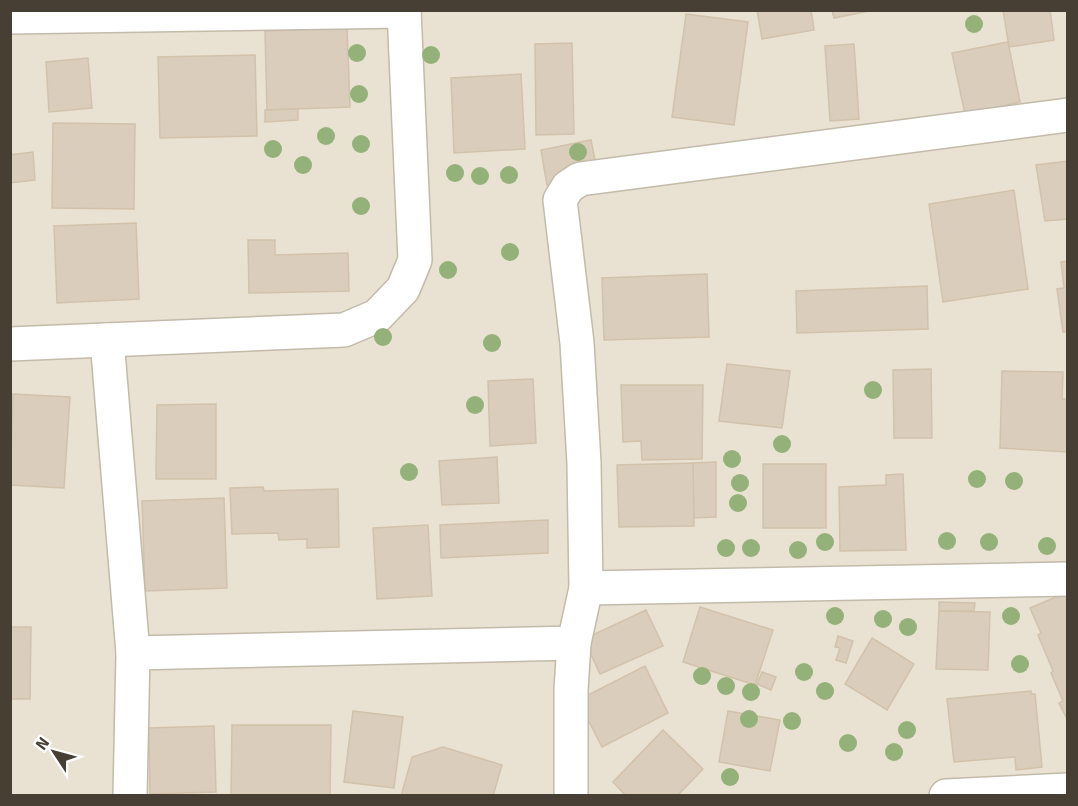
<svg xmlns="http://www.w3.org/2000/svg" width="1078" height="806" font-family="Signika,sans-serif">
  <style>
    .residential { fill: #e9e1d2 }
    .building { fill: #dacdbb; stroke: #d2c2ab; stroke-width: 1.5 }
    .lines { fill: none; stroke-linecap: round; stroke-linejoin: round }
    .street-casing { stroke: #c3baa9; stroke-width: 36 }
    .street { stroke: #fff; stroke-width: 33 }
    .tree { fill: #94b179 }
  </style>
  <rect width="100%" height="100%" fill="#f4efe4"/>
  <rect class="residential" x="11" y="11" width="1056" height="784"/>
  <g class="building">
    <path d="M757,10H811L814,30L762,39Z"/>
    <path d="M832,10H874L834,18Z"/>
    <path d="M1003,10H1050L1054,40L1009,47Z"/>
    <path d="M686,14L748,22L734,125L672,117Z"/>
    <path d="M347,28L350,107L267,110L265,31Z"/>
    <path d="M1008,42L1020,102L965,114L952,53Z"/>
    <path d="M572,43L574,134L536,135L535,44Z"/>
    <path d="M854,44L859,119L830,121L825,46Z"/>
    <path d="M255,55L257,136L160,138L158,57Z"/>
    <path d="M88,58L92,108L49,112L46,62Z"/>
    <path d="M521,74L525,149L454,153L451,78Z"/>
    <path d="M298,109V120L265,122V110Z"/>
    <path d="M53,123L135,124L134,209L52,208Z"/>
    <path d="M591,140L598,175L547,185L541,150Z"/>
    <path d="M33,152L35,180L10,183V155Z"/>
    <path d="M1068,161V219L1045,221L1036,165Z"/>
    <path d="M1014,190L1028,289L943,302L929,204Z"/>
    <path d="M136,223L139,299L57,303L54,226Z"/>
    <path d="M248,240H275V255L348,253L349,291L249,293Z"/>
    <path d="M1068,261V332H1063L1057,289L1064,288L1061,262Z"/>
    <path d="M707,274L709,337L604,340L602,278Z"/>
    <path d="M927,286L928,329L797,333L796,291Z"/>
    <path d="M727,364L790,371L782,428L719,421Z"/>
    <path d="M931,369L932,438H894L893,370Z"/>
    <path d="M1002,371L1063,372L1062,399H1068V452L1000,448Z"/>
    <path d="M533,379L536,443L490,446L488,381Z"/>
    <path d="M621,385H703L702,459L642,460L641,441L623,442Z"/>
    <path d="M13,394L70,397L64,488L10,485Z"/>
    <path d="M216,404V479H156L157,405Z"/>
    <path d="M497,457L499,503L442,505L439,461Z"/>
    <path d="M716,462V517L693,518V463Z"/>
    <path d="M693,463L694,526L619,527L617,465Z"/>
    <rect x="763" y="464" width="63" height="64"/>
    <path d="M903,474L906,550L840,551L839,487L886,485V475Z"/>
    <path d="M263,487L264,491L338,489L339,547L307,548V539L279,540L278,533L232,534L230,488Z"/>
    <path d="M224,498L227,588L145,591L142,501Z"/>
    <path d="M548,520V553L441,558L440,525Z"/>
    <path d="M428,525L432,596L377,599L373,528Z"/>
    <path d="M1068,592V721L1059,703L1063,701L1051,673L1053,671L1038,635L1041,633L1030,608Z"/>
    <path d="M939,602L975,603L974,611H939Z"/>
    <path d="M700,607L773,630L755,685L683,662Z"/>
    <path d="M646,610L663,646L600,674L584,639Z"/>
    <path d="M939,611L990,612L988,670L936,669Z"/>
    <path d="M10,627H31L30,699H10Z"/>
    <path d="M838,636L853,641L846,663L836,660L840,648L835,647Z"/>
    <path d="M872,638L914,664L887,710L845,684Z"/>
    <path d="M645,666L668,713L602,747L578,700Z"/>
    <path d="M762,672L776,677L771,690L757,684Z"/>
    <path d="M1031,691V694H1035L1042,767L1016,770L1015,757L954,762L947,699Z"/>
    <path d="M353,711L403,717L394,788L344,782Z"/>
    <path d="M728,711L780,720L770,771L719,762Z"/>
    <path d="M232,725H331L330,796H231Z"/>
    <path d="M214,726L216,792L150,794L149,728Z"/>
    <path d="M663,730L703,769L677,796H626L613,782Z"/>
    <path d="M443,747L502,765L493,796H401L412,757Z"/>
  </g>
  <g class="lines">
    <g class="street-casing">
      <g id="street">
        <path d="M10,17L404,11"/>
        <path d="M107,340L133,653"/>
        <path d="M10,344L344,330L377,316L403,289L415,260L404,10"/>
        <path d="M586,588L1068,579"/>
        <path d="M130,796L133,653L574,643"/>
        <path d="M571,796V690L574,643L586,588L584,463L577,343L560,200L568,187L580,179L1068,115"/>
        <path d="M946,796L1068,790"/>
      </g>
    </g>
    <use href="#street" class="street"/>
  </g>
  <g class="tree">
    <circle cx="974" cy="24" r="9"/>
    <circle cx="357" cy="53" r="9"/>
    <circle cx="431" cy="55" r="9"/>
    <circle cx="359" cy="94" r="9"/>
    <circle cx="326" cy="136" r="9"/>
    <circle cx="361" cy="144" r="9"/>
    <circle cx="273" cy="149" r="9"/>
    <circle cx="578" cy="152" r="9"/>
    <circle cx="303" cy="165" r="9"/>
    <circle cx="455" cy="173" r="9"/>
    <circle cx="509" cy="175" r="9"/>
    <circle cx="480" cy="176" r="9"/>
    <circle cx="361" cy="206" r="9"/>
    <circle cx="510" cy="252" r="9"/>
    <circle cx="448" cy="270" r="9"/>
    <circle cx="383" cy="337" r="9"/>
    <circle cx="492" cy="343" r="9"/>
    <circle cx="873" cy="390" r="9"/>
    <circle cx="475" cy="405" r="9"/>
    <circle cx="782" cy="444" r="9"/>
    <circle cx="732" cy="459" r="9"/>
    <circle cx="409" cy="472" r="9"/>
    <circle cx="977" cy="479" r="9"/>
    <circle cx="1014" cy="481" r="9"/>
    <circle cx="740" cy="483" r="9"/>
    <circle cx="738" cy="503" r="9"/>
    <circle cx="947" cy="541" r="9"/>
    <circle cx="825" cy="542" r="9"/>
    <circle cx="989" cy="542" r="9"/>
    <circle cx="1047" cy="546" r="9"/>
    <circle cx="726" cy="548" r="9"/>
    <circle cx="751" cy="548" r="9"/>
    <circle cx="798" cy="550" r="9"/>
    <circle cx="835" cy="616" r="9"/>
    <circle cx="1011" cy="616" r="9"/>
    <circle cx="883" cy="619" r="9"/>
    <circle cx="908" cy="627" r="9"/>
    <circle cx="1020" cy="664" r="9"/>
    <circle cx="804" cy="672" r="9"/>
    <circle cx="702" cy="676" r="9"/>
    <circle cx="726" cy="686" r="9"/>
    <circle cx="825" cy="691" r="9"/>
    <circle cx="751" cy="692" r="9"/>
    <circle cx="749" cy="719" r="9"/>
    <circle cx="792" cy="721" r="9"/>
    <circle cx="907" cy="730" r="9"/>
    <circle cx="848" cy="743" r="9"/>
    <circle cx="894" cy="752" r="9"/>
    <circle cx="730" cy="777" r="9"/>
  </g>
  <rect width="1078" height="806" fill="none" stroke="#473f33" stroke-width="24"/>
  <g transform="translate(54 752) rotate(306)" stroke="#ffffff" stroke-width="4.5" paint-order="stroke">
  <path d="M0-4.5L10 22L0 15L-10 22Z" fill="#473f33"/>
  <text y="-9" font-size="16" font-weight="bold" text-anchor="middle" fill="#473f33">N</text>
  </g>
</svg>
